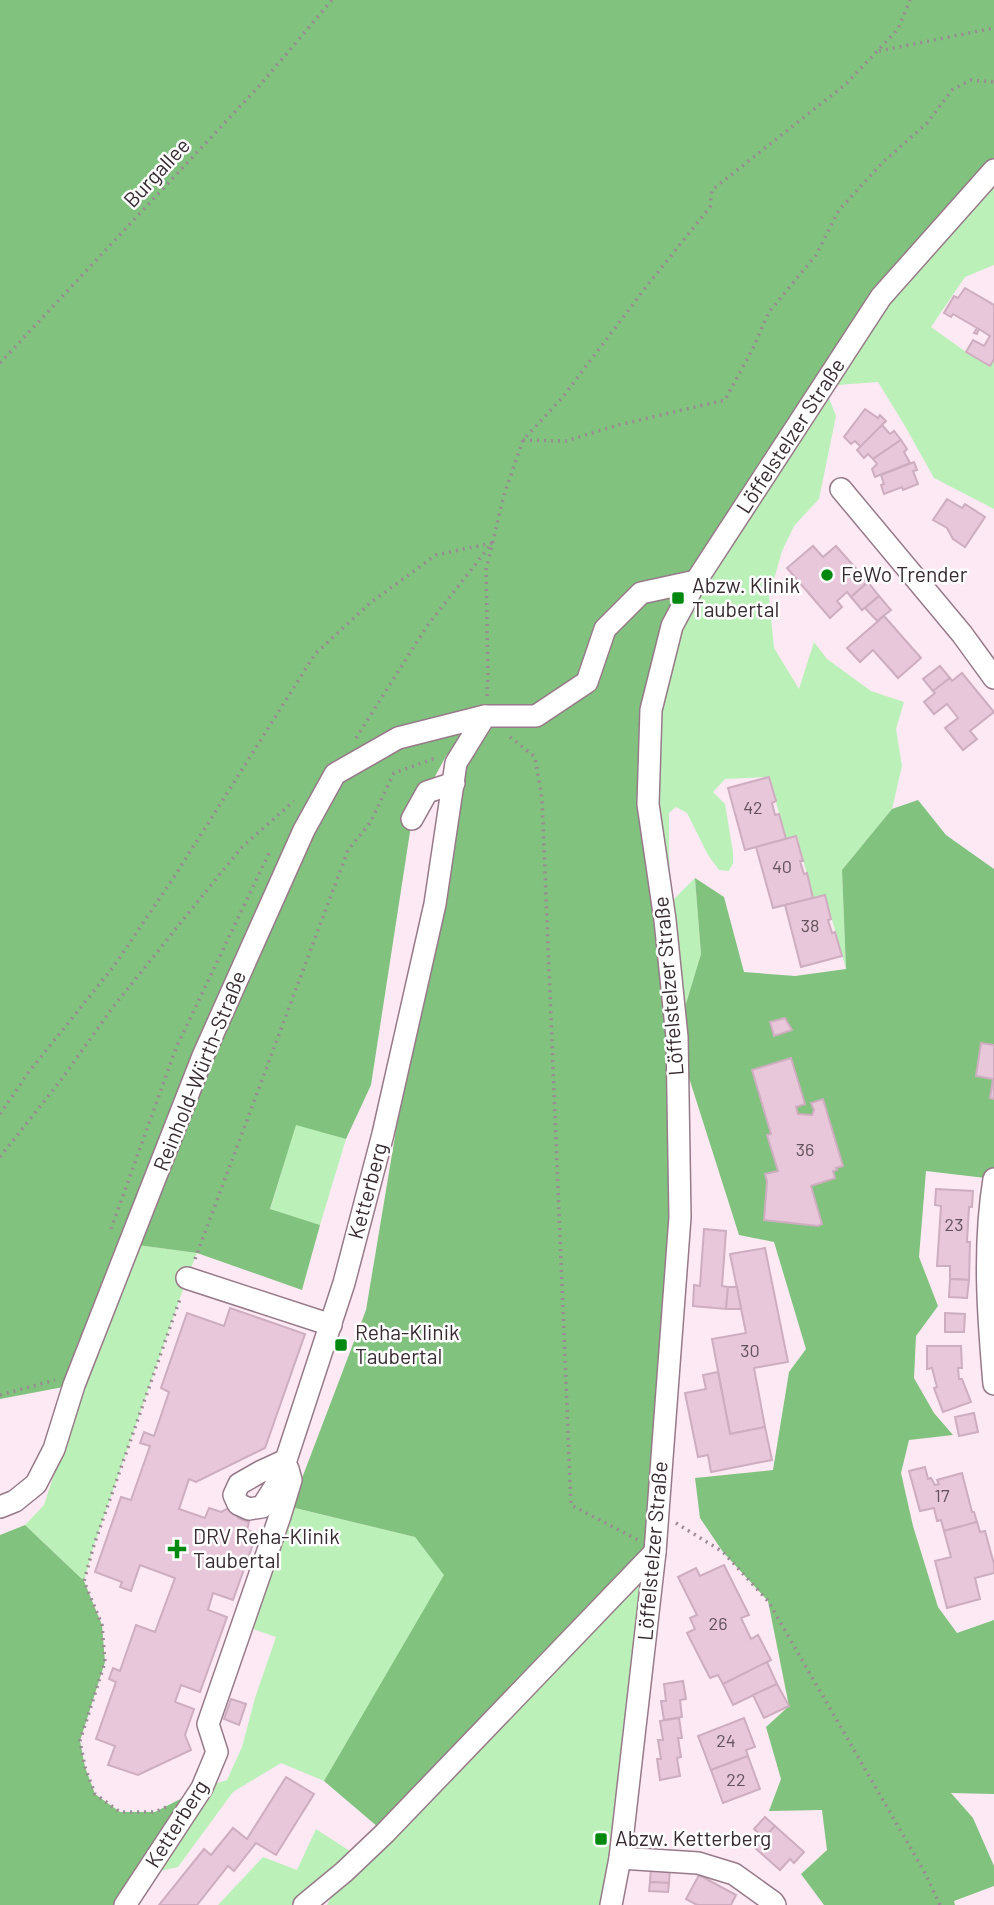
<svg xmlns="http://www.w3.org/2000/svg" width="994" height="1905" font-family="Barlow,sans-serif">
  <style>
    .green { fill: #bcf0b9 }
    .forest { fill: #81c27e }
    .building { fill: #e7c7d9; stroke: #cdadbf; stroke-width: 2 }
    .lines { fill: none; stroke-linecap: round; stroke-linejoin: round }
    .minor-casing { stroke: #977a8a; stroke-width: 24 }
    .path { stroke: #9a8a93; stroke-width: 3.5; stroke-dasharray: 2 5; stroke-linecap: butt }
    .minor { stroke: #fff; stroke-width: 21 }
    .poi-dot { fill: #081; stroke: #fff; stroke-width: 2.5 }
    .labels { text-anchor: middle; stroke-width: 5; stroke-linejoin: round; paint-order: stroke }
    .number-label { font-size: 18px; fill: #63525c }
    .street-label { font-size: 21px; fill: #372b32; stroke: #fff }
    .poi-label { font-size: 21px; fill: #372b32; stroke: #fff; text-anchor: start }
  </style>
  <rect width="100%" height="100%" fill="#fde9f4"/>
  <g class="green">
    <path d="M994,170V265L965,277L931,327L966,352L990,366L994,359V509L934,478L905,426L878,382L824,386L836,416L819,499L794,526L782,551L769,597L774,648L799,689L814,642L827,659L871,691L904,702L896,729L902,766L892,809L842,870L846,969L825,895L813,898L797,836L786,839L769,777L725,779L713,792L725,804L733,852V863L729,871L719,870L708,855L687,813L676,807L669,813V857L672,901L695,878L701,954L677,1037L665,920L648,803L651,710L672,626L696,581L881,297Z"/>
    <path d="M296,1124L346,1139L320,1225L270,1210Z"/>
    <path d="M130,1244L197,1253L187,1278L94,1545L84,1581L25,1525L44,1505Z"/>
    <path d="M291,1507L415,1537L445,1575L324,1781L281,1763L233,1792L178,1867L146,1874L202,1788L227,1780L242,1747L255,1698L276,1637L248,1627Z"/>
    <path d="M655,1552L611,1905H327L343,1874L304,1905H218L263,1857L297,1870L316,1829L359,1857Z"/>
  </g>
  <g class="forest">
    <path d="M0,0H994V170L881,297L672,626L648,803L677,1034L701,954L695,878L724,897L744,972L795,976L846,969L842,870L892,809L918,800L946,835L994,869V1179L926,1171L919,1257L938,1306L916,1336L914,1378L934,1413L953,1435L909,1440L901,1473L913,1526L938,1607L957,1633L994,1620V1794L951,1793L973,1818L994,1866V1886L954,1901L955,1905H824L801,1874L827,1850L822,1810L769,1811L781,1779L766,1727L789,1706L768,1601L723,1552L700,1518L695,1478L773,1470L789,1372L806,1349L774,1242L739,1235L677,1040L680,1217L655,1552L385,1833L324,1781L444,1575L415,1537L291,1507L366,1310L454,783L482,720L446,756L412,819L371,1085L346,1139L296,1125L270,1209L320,1225L302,1290L197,1253L130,1244L74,1385L0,1399Z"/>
    <path d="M25,1525L84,1581L102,1625L105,1662L80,1741L85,1767L95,1794L120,1812H155L202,1788L125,1905H0V1535Z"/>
  </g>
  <g class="building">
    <path d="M965,288L994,305V359L990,366L966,352L973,340L984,346L990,336L979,329L977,334L974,333L977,328L953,314L951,317L944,313L954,296L958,298Z"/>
    <path d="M865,409L878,418L880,415L886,421L861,447L855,441L851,444L844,437Z"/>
    <path d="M882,425L890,434L894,431L901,440L873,459L868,454L864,458L857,450Z"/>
    <path d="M901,440L907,449L904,452L910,463L875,477L872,469L877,464L873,459Z"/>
    <path d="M914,462L917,470L913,471L918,484L903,490L902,487L884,494L881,485L884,484L881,475Z"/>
    <path d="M947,499L962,508L965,504L985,517L965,547L953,539L947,528L933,520Z"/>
    <path d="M813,546L823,557L836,546L868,582L851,597L847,592L837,601L842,607L830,618L787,568Z"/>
    <path d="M868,582L879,596L862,610L851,597Z"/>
    <path d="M879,596L891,610L877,621L865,608Z"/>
    <path d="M884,616L921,658L898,678L873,650L860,662L847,648Z"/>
    <path d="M940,666L950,678L933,691L923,679Z"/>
    <path d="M962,673L994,712L970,731L977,739L963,750L945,728L958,718L947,704L934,714L924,702L935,693L933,691L950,678L952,681Z"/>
    <path d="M769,777L776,801L772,803L775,815L779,814L786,839L745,850L728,788Z"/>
    <path d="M796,836L803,861H800L804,874L807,873L813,898L773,908L756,847Z"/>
    <path d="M825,895L831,919L828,920L832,933L835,932L842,956L801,967L785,905Z"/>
    <path d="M785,1018L792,1030L774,1036L770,1022Z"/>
    <path d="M981,1043L994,1045V1099L990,1098L993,1079L976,1076Z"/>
    <path d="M791,1058L805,1104L796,1107L798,1114L812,1115L814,1110L811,1103L823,1099L843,1166L836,1168L837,1170L833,1171L835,1178L811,1186L822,1224L818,1226L764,1220L767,1182L765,1174L778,1171L767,1135L771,1134L752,1070Z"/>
    <path d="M936,1189L973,1191L972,1207H969L967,1242H970L969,1280L950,1279V1266H937L941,1206L935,1205Z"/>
    <path d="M704,1229L726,1231L722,1286L728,1287L726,1309L693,1306L694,1285L700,1286Z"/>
    <path d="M765,1248L788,1362L754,1368L765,1427L730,1434L712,1339L746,1333L730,1254Z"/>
    <path d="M950,1279L969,1280L967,1298L949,1297Z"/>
    <path d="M728,1287H737L741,1309H726Z"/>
    <path d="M230,1308L305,1334L265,1448L196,1482L189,1479L179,1509L205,1518L209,1508L221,1512L233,1506L238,1518L249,1522L247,1530L257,1533L233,1600L213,1593L208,1610L227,1617L200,1692L181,1685L175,1702L194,1709L185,1735L191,1750L138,1775L108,1765L115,1746L96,1739L116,1682L109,1679L113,1668L120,1671L136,1625L155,1632L175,1578L140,1565L131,1591L120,1587L122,1582L95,1572L121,1497L131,1500L150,1446L140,1443L144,1432L154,1436L169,1392L161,1388L187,1313L224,1326Z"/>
    <path d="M945,1313L965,1314L964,1332H945Z"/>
    <path d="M927,1346H961L962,1368H958L959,1379H962L971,1402L943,1412L934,1388L937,1387L932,1368L927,1369Z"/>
    <path d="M718,1372L730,1434L765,1427L772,1460L711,1472L708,1455L698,1457L685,1393L706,1389L703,1375Z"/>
    <path d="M974,1413L978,1432L959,1436L955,1417Z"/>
    <path d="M925,1467L928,1479L931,1478L935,1485L939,1484L937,1480L962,1473L972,1512H974L977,1522L944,1531L941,1520L937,1521L934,1508L920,1511L909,1471Z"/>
    <path d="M977,1522L980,1532L985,1531L994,1564V1573L975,1578L980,1599L947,1608L935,1561L951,1557L944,1531Z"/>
    <path d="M724,1565L749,1615L741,1618L751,1639L758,1635L771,1660L723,1684L718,1675L710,1678L687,1633L695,1629L690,1618L697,1615L678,1577L696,1568L700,1576Z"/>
    <path d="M767,1662L777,1684L733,1705L723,1684Z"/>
    <path d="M683,1681L686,1699L680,1700L682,1717L664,1720L661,1701H666L664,1684Z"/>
    <path d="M777,1684L789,1706L764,1718L753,1695Z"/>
    <path d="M231,1699L246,1704L239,1725L224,1719Z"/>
    <path d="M679,1718L682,1738H678L681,1757L677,1758L680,1776L660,1780L657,1759H661L658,1740H663L660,1721Z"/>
    <path d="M744,1718L755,1747L746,1750L748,1756L711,1770L698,1736Z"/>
    <path d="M748,1756L760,1789L723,1803L711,1770Z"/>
    <path d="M286,1777L314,1794L276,1855L256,1843L234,1871L228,1866L197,1905H159L204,1849L211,1855L233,1828L247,1839Z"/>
    <path d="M765,1817L775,1826L764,1838L754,1829Z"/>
    <path d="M775,1826L804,1852L794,1863L790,1859L780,1870L755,1848Z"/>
    <path d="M651,1867L670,1868L669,1883L650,1882Z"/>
    <path d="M699,1875L736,1895L731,1905H697L686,1899Z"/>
    <path d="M650,1882L669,1883L668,1892L649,1891Z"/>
  </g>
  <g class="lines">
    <g class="minor-casing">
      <g id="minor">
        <path d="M841,489L962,634L994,678"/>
        <path d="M412,819L427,792L454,783"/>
        <path d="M994,1179C983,1247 988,1315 994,1384"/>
        <path d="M187,1278L331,1325"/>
        <path d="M286,1460L260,1472L239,1484L234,1495L238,1504L249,1509L262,1507L276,1485L286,1460L344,1283L383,1134L435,904L456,763L485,716H536L587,682L605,629L641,593L696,581"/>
        <path d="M0,1507L15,1501L36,1484L54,1449L74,1385L203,1056L304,830L335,774L398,738L485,716"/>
        <path d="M620,1858L698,1863L734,1874L773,1902L775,1905"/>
        <path d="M125,1905L202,1788L217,1752L208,1724L280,1516L291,1480L288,1469"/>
        <path d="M304,1905L344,1872L385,1833L655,1552"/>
        <path d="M611,1905L620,1858L655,1552L680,1217L677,1037L665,920L648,804L651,710L672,626L696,581L881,297L994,170"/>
      </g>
    </g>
    <g class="path">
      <path d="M879,51L994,28"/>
      <path d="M0,363L261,84L332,0"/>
      <path d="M523,440L566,441L618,425L725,400L753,348L769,312L816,255L839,210L882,163L927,123L952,90L971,80L994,82"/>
      <path d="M487,696L488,675L486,570L504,495L523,440L562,398L646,287L710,207L712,190L846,84L898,29L910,0"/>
      <path d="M510,737L535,757L542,799L571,1505L638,1540"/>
      <path d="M0,1114L28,1073L114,966L176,874L315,654L370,603L436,555L492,543L427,626L356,738"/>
      <path d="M0,1157L61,1080L113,1007L199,900L242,847L294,801"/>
      <path d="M111,1229L176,1048L269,853"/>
      <path d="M195,1259L348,850L370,823L394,773L433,759L438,760"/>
      <path d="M0,1395L55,1380"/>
      <path d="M676,1523L723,1552L768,1601L925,1873L940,1905"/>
      <path d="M166,1807L155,1812H120L95,1794L85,1767L80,1741L105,1662L102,1625L84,1581L94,1545L181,1296"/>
    </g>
    <use href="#minor" class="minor"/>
  </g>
  <g class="poi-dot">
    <circle cx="827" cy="575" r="7"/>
    <rect x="671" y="591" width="14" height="14" rx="3.5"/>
    <rect x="334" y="1338" width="14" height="14" rx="3.5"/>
    <path d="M173.5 1538.5h7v7h7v7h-7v7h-7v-7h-7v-7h7z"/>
    <rect x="594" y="1832" width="14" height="14" rx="3.5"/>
  </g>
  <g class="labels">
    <g class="number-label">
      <text x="753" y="814">42</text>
      <text x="782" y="873">40</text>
      <text x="810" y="932">38</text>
      <text x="805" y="1156">36</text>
      <text x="954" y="1231">23</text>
      <text x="750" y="1357">30</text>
      <text x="942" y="1502">17</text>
      <text x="718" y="1630">26</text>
      <text x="726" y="1747">24</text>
      <text x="736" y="1786">22</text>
    </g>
    <g class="street-label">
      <text transform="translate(157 173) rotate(-47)" y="7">Burgallee</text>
      <text transform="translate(791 436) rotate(-57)" y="7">Löffelstelzer Straße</text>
      <text transform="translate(669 986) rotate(-95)" y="7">Löffelstelzer Straße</text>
      <text transform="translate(200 1071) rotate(-68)" y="7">Reinhold-Würth-Straße</text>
      <text transform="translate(368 1191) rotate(-75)" y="7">Ketterberg</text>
      <text transform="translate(653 1551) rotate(-85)" y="7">Löffelstelzer Straße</text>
      <text transform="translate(177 1824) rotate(-58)" y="7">Ketterberg</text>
    </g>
    <g class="poi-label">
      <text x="841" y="582">FeWo Trender</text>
      <text x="692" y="593">Abzw. Klinik<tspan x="692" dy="24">Taubertal</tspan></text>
      <text x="355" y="1340">Reha-Klinik<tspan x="355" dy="24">Taubertal</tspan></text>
      <text x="193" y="1544">DRV Reha-Klinik<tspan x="193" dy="24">Taubertal</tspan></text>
      <text x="615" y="1846">Abzw. Ketterberg</text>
    </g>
  </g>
</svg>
